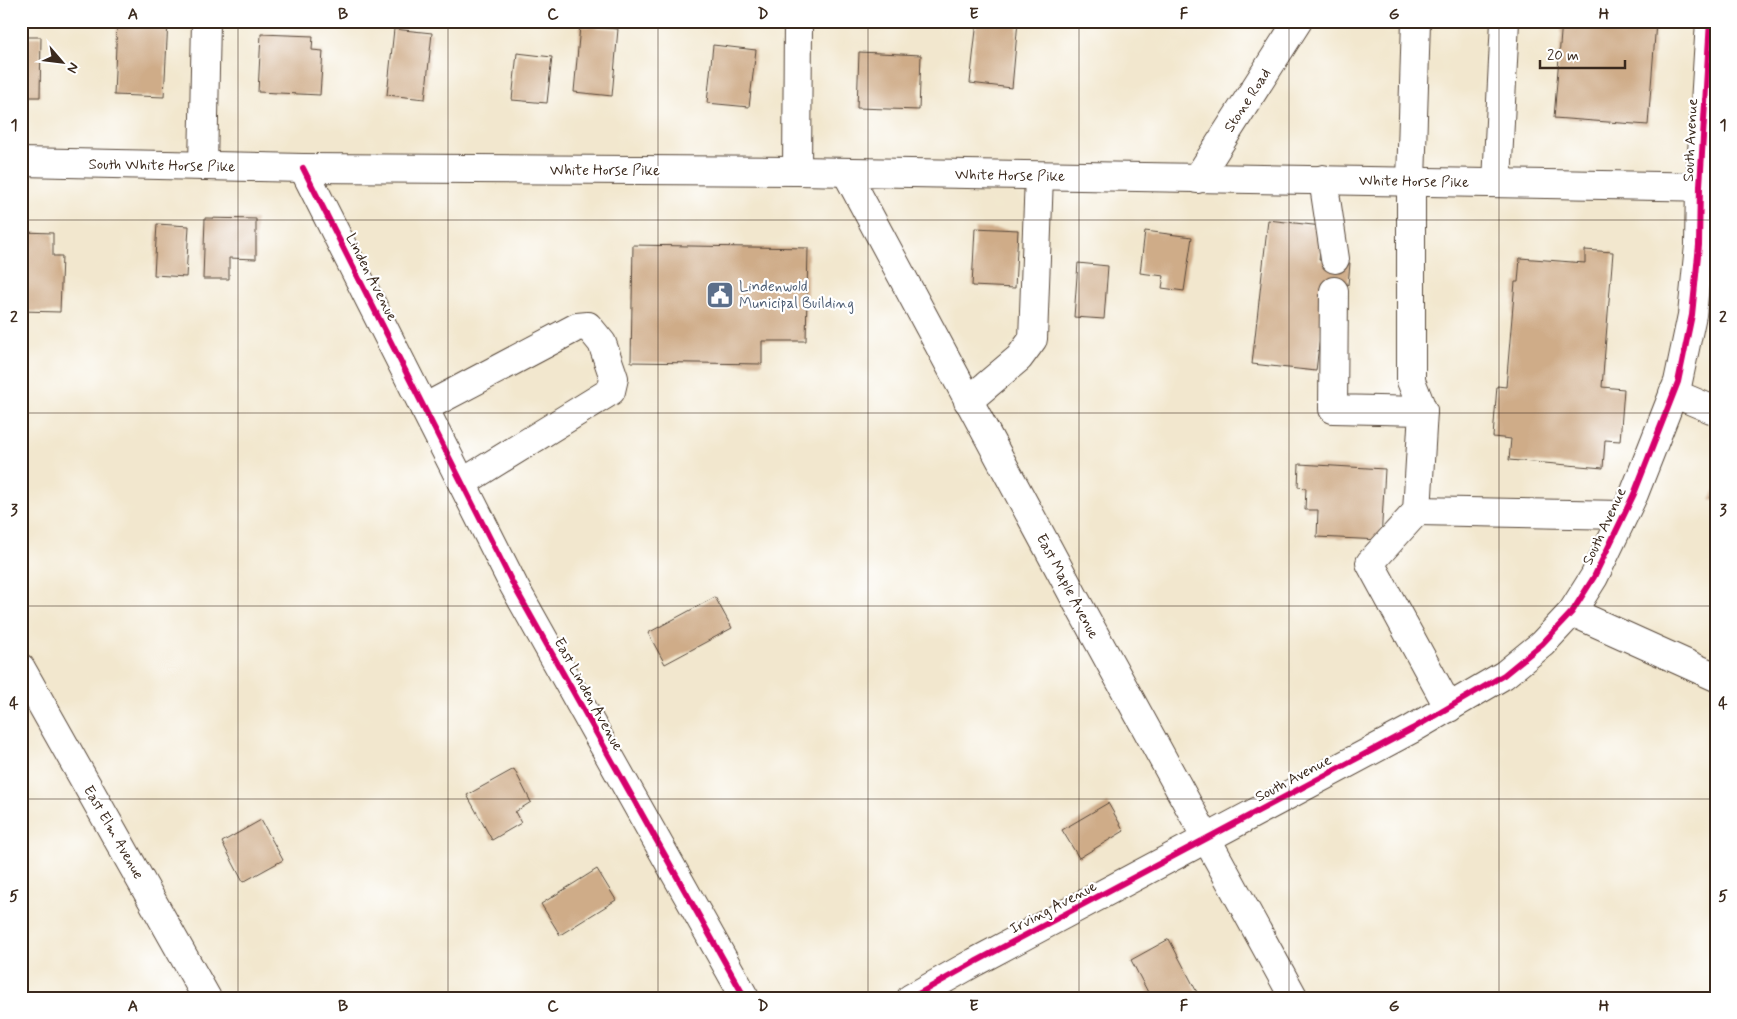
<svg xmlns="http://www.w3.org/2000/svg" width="1737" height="1019" font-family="Mynerve,sans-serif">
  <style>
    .building { fill: #cfac88 }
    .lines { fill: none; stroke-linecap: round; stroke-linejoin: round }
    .minor-casing { stroke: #564638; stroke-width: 30 }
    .highway-casing { stroke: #564638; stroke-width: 30 }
    .minor { stroke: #fff; stroke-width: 28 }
    .highway { stroke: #fff; stroke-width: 28 }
    .cycleway-casing { stroke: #fff; stroke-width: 9 }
    .cycleway { stroke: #d6006c; stroke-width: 6 }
    .grid { fill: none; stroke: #3b2a1e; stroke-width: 1; stroke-opacity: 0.55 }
    .labels { text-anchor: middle; stroke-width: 4.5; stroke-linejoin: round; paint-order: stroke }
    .street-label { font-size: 15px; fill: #3b2a1e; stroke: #fff }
    .service-label { font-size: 15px; fill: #4e5e75; stroke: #fff; text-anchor: start }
    .neatline { fill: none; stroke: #3b2a1e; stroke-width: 2 }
    .grid-label { font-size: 16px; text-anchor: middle; font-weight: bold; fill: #3b2a1e }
  </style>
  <rect width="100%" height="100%" fill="#fff"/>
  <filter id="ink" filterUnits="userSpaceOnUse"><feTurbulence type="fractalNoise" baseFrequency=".02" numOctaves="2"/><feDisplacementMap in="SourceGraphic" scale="10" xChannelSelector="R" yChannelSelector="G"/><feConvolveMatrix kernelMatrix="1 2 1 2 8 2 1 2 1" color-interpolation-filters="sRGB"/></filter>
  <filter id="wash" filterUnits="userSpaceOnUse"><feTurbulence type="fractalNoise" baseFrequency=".0096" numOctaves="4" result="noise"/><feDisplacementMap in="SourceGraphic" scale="20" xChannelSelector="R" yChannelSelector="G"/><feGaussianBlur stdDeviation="1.12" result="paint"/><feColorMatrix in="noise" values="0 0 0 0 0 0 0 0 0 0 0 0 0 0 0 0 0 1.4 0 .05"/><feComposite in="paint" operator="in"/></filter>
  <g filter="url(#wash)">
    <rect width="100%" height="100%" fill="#f2e7ce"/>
    <g id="blocks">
      <g class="building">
        <path d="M117,21H168L164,97L114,95Z"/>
        <path d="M977,21H1018L1012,88L970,83Z"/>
        <path d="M1562,21L1656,22L1648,125L1554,118Z"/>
        <path d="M580,26L618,29L612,96L574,92Z"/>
        <path d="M394,29L432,33L425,99L387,95Z"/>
        <path d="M261,34L313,36L312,50L323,51L320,95L258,92Z"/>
        <path d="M21,37H41L40,97H21Z"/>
        <path d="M713,45L756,50L749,107L707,103Z"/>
        <path d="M859,52L921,55L919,110L857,108Z"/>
        <path d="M517,53L552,57L547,103L512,100Z"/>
        <path d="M205,218L256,219V259L229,258V279H203Z"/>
        <path d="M1268,220L1322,226L1319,260L1350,263L1348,285L1326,283L1316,371L1252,364Z"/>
        <path d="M157,224L189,226L186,277L154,275Z"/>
        <path d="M975,228L1018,230L1015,288L972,286Z"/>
        <path d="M1145,231L1192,237L1184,291L1162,288L1164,276L1140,273Z"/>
        <path d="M23,232L53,233V256H62L60,312L21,311Z"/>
        <path d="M633,245L808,248L806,341H762V364L631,362Z"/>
        <path d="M1585,250L1613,252L1602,387L1624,389L1620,441L1605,440L1603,468L1509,460L1511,439L1493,437L1497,386L1506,387L1515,282H1518L1520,258L1585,263Z"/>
        <path d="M1078,263L1108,266L1104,319L1074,317Z"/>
        <path d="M1299,464L1385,469L1381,540L1317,537L1318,510H1305L1306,488L1298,487Z"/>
        <path d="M1716,488V502L1710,499Z"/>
        <path d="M715,597L732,628L665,664L648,633Z"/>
        <path d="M514,769L531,802L515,812L521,823L492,840L467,795Z"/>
        <path d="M1108,803L1124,831L1079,858L1062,830Z"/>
        <path d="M261,820L283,860L243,882L222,842Z"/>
        <path d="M597,869L616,900L560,935L541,904Z"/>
        <path d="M1169,939L1200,998H1151L1131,960Z"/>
      </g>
    </g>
  </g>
  <g filter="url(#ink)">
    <use href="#blocks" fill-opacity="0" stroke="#564638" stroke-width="1"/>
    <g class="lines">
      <g class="minor-casing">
        <g id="minor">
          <path d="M1416,21L1411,181V381L1423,411"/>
          <path d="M203,166L206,21"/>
          <path d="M303,168L514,586L745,998"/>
          <path d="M797,171L798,21"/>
          <path d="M846,172L1079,606L1294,998"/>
          <path d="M1197,179L1298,21"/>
          <path d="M1323,179L1335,259"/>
          <path d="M1497,182L1505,21"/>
          <path d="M1334,291L1333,409L1423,411L1417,511L1370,563L1449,708"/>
          <path d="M1673,393L1716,411"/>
          <path d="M968,401L1019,358L1033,339L1039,176"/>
          <path d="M424,408L577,327L588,326L602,343L614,378L611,391L462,483"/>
          <path d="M1417,511L1623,515"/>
          <path d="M1572,612L1716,677"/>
          <path d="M21,668L207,998"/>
          <path d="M911,998L975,962L1412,729L1504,675L1542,644L1572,612L1594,577L1634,494L1678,382L1692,315L1699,245L1700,186L1710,21"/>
        </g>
      </g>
      <g class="highway-casing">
        <path id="highway" d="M21,162L303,168L797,171L1716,187"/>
      </g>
      <use href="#minor" class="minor"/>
      <use href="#highway" class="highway"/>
      <g class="cycleway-casing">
        <g id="cycleway">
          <path d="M303,168L514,586L745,998"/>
          <path d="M911,998L975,962L1412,729L1504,675L1542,644L1572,612L1594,577L1634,494L1678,382L1692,315L1699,245L1700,186L1710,21"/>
        </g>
      </g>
      <use href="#cycleway" class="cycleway"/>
    </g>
  </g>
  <path class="grid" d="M238,21V998M448,21V998M658,21V998M868,21V998M1079,21V998M1289,21V998M1499,21V998M21,220H1716M21,413H1716M21,606H1716M21,799H1716"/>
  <defs>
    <g id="civic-square" transform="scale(1.4375)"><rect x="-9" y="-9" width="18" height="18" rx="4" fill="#5c6f8a" stroke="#fff"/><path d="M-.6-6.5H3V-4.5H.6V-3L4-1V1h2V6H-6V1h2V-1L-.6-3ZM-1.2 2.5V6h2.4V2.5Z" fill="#fff"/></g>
  </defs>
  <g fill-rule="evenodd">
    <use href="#civic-square" x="720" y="295"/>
  </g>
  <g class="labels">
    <g class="street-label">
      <text transform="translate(1247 100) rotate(-57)" y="5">Stone Road</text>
      <text transform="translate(1690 140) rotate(-87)" y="5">South Avenue</text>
      <text transform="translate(162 165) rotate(1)" y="5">South White Horse Pike</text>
      <text x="605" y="175">White Horse Pike</text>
      <text transform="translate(1010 175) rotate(1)" y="5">White Horse Pike</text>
      <text transform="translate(1414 181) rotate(1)" y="5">White Horse Pike</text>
      <text transform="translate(372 277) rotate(63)" y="5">Linden Avenue</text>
      <text transform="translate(1604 526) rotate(-65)" y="5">South Avenue</text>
      <text transform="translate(1068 586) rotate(62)" y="5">East Maple Avenue</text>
      <text transform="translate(589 694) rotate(61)" y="5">East Linden Avenue</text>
      <text transform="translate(1293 778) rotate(-28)" y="5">South Avenue</text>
      <text transform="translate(114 832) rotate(60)" y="5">East Elm Avenue</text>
      <text transform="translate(1053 907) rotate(-28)" y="5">Irving Avenue</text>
    </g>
    <g class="service-label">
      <text x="739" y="291">Lindenwold<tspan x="739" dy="17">Municipal Building</tspan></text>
    </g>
  </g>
  <rect width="1737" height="1019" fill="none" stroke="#fff" stroke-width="55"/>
  <g transform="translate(62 62) rotate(118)" stroke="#ffffff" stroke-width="4" paint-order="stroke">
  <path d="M0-4L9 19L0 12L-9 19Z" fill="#3b2a1e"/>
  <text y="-8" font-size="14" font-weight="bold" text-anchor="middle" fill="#3b2a1e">N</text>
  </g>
  <path d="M1540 60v8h85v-8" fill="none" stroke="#3b2a1e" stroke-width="2.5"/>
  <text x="1547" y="60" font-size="15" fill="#3b2a1e" stroke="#ffffff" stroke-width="4" paint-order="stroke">20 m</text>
  <rect x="28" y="28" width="1682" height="964" class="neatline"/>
  <g class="grid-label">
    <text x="133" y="19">A</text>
    <text x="343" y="19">B</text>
    <text x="553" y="19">C</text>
    <text x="763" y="19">D</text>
    <text x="974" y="19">E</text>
    <text x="1184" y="19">F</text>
    <text x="1394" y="19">G</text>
    <text x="1604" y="19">H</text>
    <text x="14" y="130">1</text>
    <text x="1723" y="130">1</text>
    <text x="14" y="322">2</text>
    <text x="1723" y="322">2</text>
    <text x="14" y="515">3</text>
    <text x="1723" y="515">3</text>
    <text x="14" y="708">4</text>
    <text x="1723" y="708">4</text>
    <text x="14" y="901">5</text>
    <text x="1723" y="901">5</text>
    <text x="133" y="1011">A</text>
    <text x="343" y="1011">B</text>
    <text x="553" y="1011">C</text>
    <text x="763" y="1011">D</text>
    <text x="974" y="1011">E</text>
    <text x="1184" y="1011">F</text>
    <text x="1394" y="1011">G</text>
    <text x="1604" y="1011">H</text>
  </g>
</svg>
